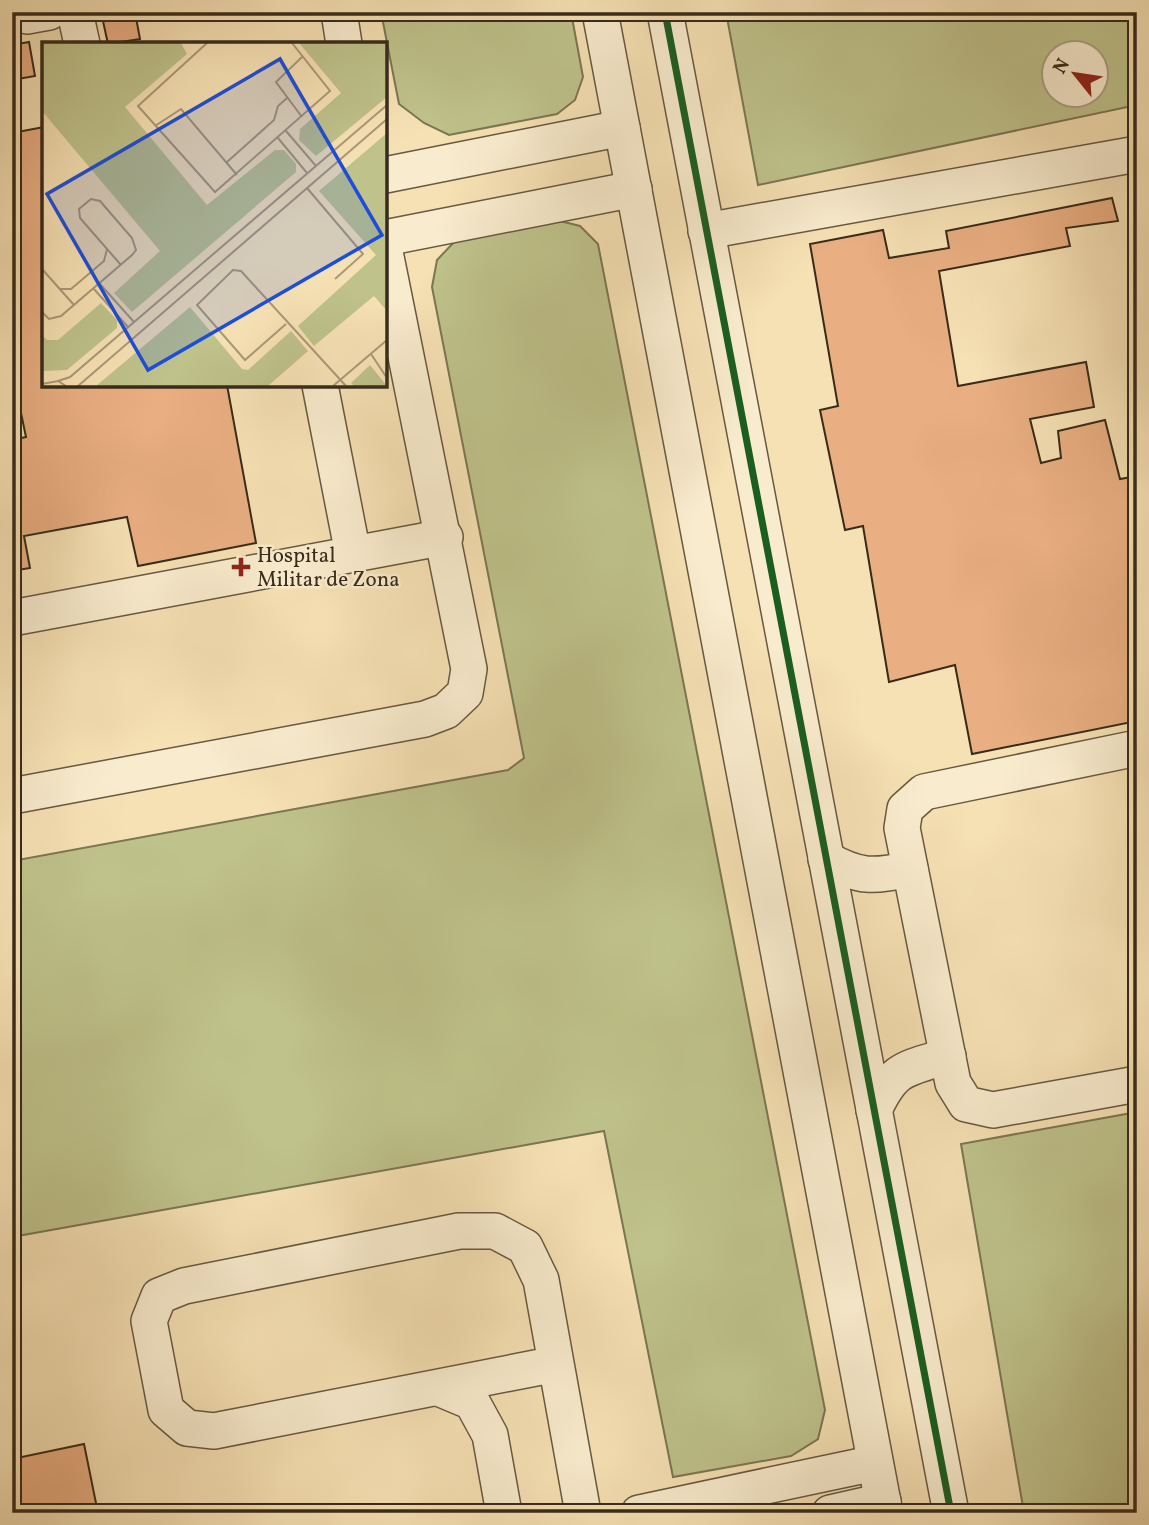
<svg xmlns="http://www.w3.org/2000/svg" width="1149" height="1525" font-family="Vollkorn,serif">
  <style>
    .green { fill: #bfc28b; stroke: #7b7653; stroke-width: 2; fill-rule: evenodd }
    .building { fill: #e9ae81; stroke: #372b1b; stroke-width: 2 }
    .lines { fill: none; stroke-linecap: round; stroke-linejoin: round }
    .minor-casing { stroke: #675841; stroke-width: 38 }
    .minor { stroke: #f9ecce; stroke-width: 35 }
    .cycleway-casing { stroke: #f9ecce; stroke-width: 11 }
    .cycleway { stroke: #1b5e20; stroke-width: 7 }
    .poi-dot { fill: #8f2418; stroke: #f9ecce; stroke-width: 2.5 }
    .labels { text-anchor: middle; stroke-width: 5; stroke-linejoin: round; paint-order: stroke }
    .poi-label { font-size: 21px; fill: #372b1b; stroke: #f9ecce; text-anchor: start }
    .inset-road { fill: none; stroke: #aa9877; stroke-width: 2 }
    .view { fill: #1d4ed8; fill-opacity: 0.15; stroke: #1d4ed8; stroke-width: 3.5 }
    .inset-edge { fill: none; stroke: #372b1b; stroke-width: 3.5 }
  </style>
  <rect width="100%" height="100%" fill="#f6e1b4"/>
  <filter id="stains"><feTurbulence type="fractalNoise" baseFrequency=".00286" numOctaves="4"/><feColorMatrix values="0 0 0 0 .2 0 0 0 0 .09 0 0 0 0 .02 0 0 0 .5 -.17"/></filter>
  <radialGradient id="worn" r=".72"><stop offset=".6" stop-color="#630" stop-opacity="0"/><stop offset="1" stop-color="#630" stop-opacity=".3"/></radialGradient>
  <g class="green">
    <path d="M381,12H571L583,77L575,100L557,114L449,135L424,123L399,104Z"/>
    <path d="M726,12H1137V105L758,185ZM1054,52H1096V94H1054Z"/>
    <path d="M556,220L580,226L598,244L825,1410L818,1439L791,1456L673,1477L604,1131L12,1237V861L508,770L524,758L432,287L437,260L457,239Z"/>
    <path d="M1137,1112V1513H1024L961,1144Z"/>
  </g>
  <g class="building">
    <path d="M101,12H135L140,39L108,44Z"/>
    <path d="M29,42L35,76L12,80V45Z"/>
    <path d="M44,127V385H227L256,543L138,566L127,517L24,536L30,568L12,571V440L26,437L12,370V133Z"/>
    <path d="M1112,198L1118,221L1066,228L1070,246L939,271L958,386L1086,362L1094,407L1030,419L1041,463L1061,458L1058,431L1105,420L1120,479L1137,476V721L972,754L955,665L889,682L863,526L845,530L820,410L838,406L810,244L883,230L889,258L949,248L946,231Z"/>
    <path d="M84,1444L98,1513H12V1459Z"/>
  </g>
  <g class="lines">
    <g class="minor-casing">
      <g id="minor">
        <path d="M75,12L82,44"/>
        <path d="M339,12L344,44"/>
        <path d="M600,12L885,1513"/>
        <path d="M665,12L951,1513"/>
        <path d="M27,16L49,12"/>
        <path d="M385,175L622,128"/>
        <path d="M706,231L1137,154"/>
        <path d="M385,238L634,189"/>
        <path d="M320,385L353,554"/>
        <path d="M12,618L445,537"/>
        <path d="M1137,748L924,792L905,809L902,828L953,1083L966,1104L993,1110L1137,1084"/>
        <path d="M12,796L425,719L446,711L465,693L469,669L385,252"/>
        <path d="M826,859C859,878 874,877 910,869"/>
        <path d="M874,1110C894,1067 905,1069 948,1056"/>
        <path d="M556,1364L214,1431L187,1428L166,1410L149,1321L159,1296L184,1286L459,1231H495L525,1247L541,1280L583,1513"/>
        <path d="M441,1389L472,1402L490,1435L504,1513"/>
        <path d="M639,1513L875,1463"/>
        <path d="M830,1513L883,1501"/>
      </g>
    </g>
    <use href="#minor" class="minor"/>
    <g class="cycleway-casing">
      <path id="cycleway" d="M665,12L951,1513"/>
    </g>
    <use href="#cycleway" class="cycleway"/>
  </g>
  <path class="poi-dot" d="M237.5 556.5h7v7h7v7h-7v7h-7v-7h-7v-7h7z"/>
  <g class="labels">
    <g class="poi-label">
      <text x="257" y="562">Hospital<tspan x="257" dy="24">Militar de Zona</tspan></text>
    </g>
  </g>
  <g transform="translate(42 42)">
    <rect width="345" height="345" fill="#f6e1b4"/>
    <path d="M0,1H139L145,12L83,65L165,163L233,108H242L254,122V130L90,270L72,251L118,209L0,69ZM257,1H345V55L274,114L257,98L258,87L299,51ZM345,91V269L332,254L272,304L256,284L334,213L277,149ZM59,261L75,278V286L25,328L0,329V293L5,298H16ZM148,265L200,327L206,328L249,289L266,309L226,344H54ZM328,323L345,344H312L309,341Z" fill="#bfc28b"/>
    <path class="inset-road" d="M165,1L96,64L173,150L288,49L250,1M260,75L234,40L261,14M113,84L139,67L195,133M244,89L274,124M236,96L265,131M185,120L232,78L236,64L245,56M265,146L321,212L293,237M0,227L32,263M57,241L92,280M51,246L86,285M18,247H29L62,219L65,207M0,270L7,277L19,274L90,213L94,208L90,196L58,159L49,157L37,167L38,176L79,223M244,282L203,318L155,263L191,228L199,229L304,344M329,312L345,336M16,339L28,335L345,63M0,342L16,339L24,344M36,344L345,77M291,344L345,298"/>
    <path class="view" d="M238,17L340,193L106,328L5,152Z"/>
    <rect width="345" height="345" class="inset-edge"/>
  </g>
  <rect width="1149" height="1525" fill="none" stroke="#f6e1b4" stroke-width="42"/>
  <rect x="14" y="14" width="1121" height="1497" fill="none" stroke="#372b1b" stroke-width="3.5"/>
  <rect x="21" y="21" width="1107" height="1483" fill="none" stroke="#372b1b" stroke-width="2"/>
  <g transform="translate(1075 74) rotate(300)"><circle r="33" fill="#f9ecce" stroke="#ab9f86" stroke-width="2"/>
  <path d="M0-5L12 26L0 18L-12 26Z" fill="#8f2418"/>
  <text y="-10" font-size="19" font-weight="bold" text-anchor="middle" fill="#372b1b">N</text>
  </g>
  <rect width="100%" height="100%" filter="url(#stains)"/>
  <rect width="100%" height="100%" fill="url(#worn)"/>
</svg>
